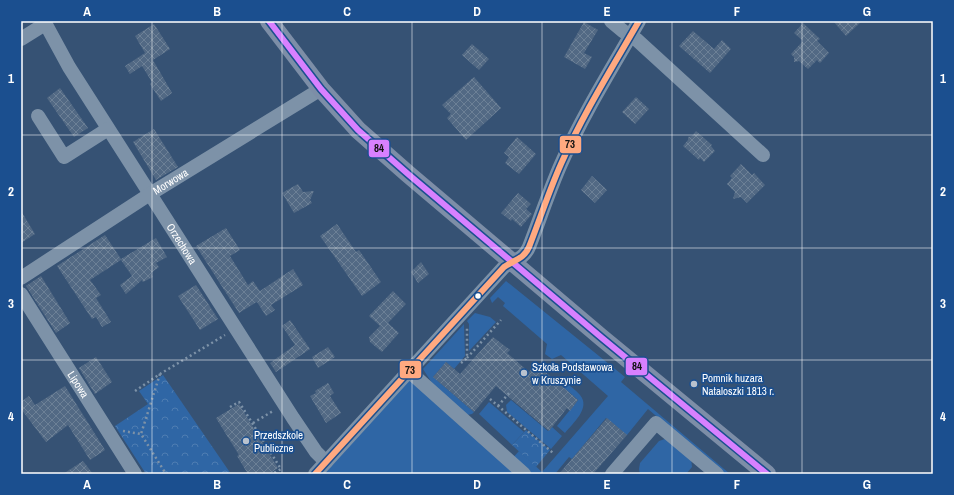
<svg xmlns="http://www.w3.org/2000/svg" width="954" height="495" font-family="'Archivo Narrow',sans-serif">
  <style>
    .grass { fill: #2f66a5 }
    .forest { fill: url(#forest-crowns) }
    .building { fill: url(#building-cross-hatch) }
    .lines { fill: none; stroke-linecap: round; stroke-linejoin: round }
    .path { stroke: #7d92a8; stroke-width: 2.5; stroke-dasharray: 2 3; stroke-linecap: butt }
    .minor { stroke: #7d92a8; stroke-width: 14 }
    .major { stroke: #7d8ea7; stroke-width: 18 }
    .bus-1-casing { stroke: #1b4f8f; stroke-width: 9 }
    .bus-2-casing { stroke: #1b4f8f; stroke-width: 9 }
    .bus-1 { stroke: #d880ff; stroke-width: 6 }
    .bus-2 { stroke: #ffa980; stroke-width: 6 }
    .grid { fill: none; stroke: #fff; stroke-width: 1; stroke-opacity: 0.55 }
    .bus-dot { fill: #fff; stroke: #1b4f8f; stroke-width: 1.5 }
    .poi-dot { fill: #b9c2ce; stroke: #1b4f8f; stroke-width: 1.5 }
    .labels { text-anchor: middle; stroke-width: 3.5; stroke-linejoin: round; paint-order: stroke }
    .street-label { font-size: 11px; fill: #fff; stroke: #1b4f8f }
    .poi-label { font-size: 11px; fill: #fff; stroke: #1b4f8f; text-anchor: start }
    .line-badge { stroke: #1b4f8f; stroke-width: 1.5 }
    .pale-badge-label { font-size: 11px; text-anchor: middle; font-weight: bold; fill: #111 }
    .neatline { fill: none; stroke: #fff; stroke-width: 1.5 }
    .grid-label { font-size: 13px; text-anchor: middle; font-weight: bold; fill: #fff }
  </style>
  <defs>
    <pattern id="forest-crowns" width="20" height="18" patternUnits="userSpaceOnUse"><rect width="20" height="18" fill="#2f66a5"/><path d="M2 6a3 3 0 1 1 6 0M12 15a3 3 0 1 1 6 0" fill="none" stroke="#4e7db2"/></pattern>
    <pattern id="building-cross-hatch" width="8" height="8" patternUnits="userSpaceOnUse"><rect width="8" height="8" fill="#526984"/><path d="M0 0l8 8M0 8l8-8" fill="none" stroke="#6c8096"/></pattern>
  </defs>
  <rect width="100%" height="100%" fill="#365274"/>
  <g class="grass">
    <path d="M506,281L625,377L621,382L730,474H724L648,409L627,435L606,418L572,459L569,457L555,474H315L410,372L510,461L519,451L542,472L608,396L561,355L552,359L545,354L547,344L503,306L505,303L498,297L492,303L490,298Z"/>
    <path d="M475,313L490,317L496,322L469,351V324L467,321Z"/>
    <path d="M464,324L465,356L454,369L446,362L433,377L474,412L472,414L467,415L432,383L423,369Z"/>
    <path d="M565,382C570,386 576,390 580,395C591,408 573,423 565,433L557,426L578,400L562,386Z"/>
    <path d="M511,400L548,431L552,427L562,436L551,449L507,412L506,405Z"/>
    <path d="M489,402L524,432L512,445L479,414Z"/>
    <path d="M665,439L691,458L692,467L686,474H640L639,469L640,463L659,441Z"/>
  </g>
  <g class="forest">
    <path d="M163,375L231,474H146L115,426L148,404L139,391Z"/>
    <path d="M526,430L550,450L536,467L512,445Z"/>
  </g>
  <g class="building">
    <path d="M833,21H862L846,36Z"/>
    <path d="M584,22L598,30L584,53L592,57L585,69L564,57Z"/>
    <path d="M803,23L820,39L817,41L829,53L820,63L817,60L808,69L799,61L794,62V57L791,54L803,41L794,33Z"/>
    <path d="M154,24L170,49L153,60L172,93L161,101L150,84L152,82L142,66L130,74L125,66L145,53L135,36Z"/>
    <path d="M693,31L714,49L722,40L731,49L710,73L679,46Z"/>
    <path d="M472,44L489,59L479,70L462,55Z"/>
    <path d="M474,77L501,108L466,140L447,118L451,114L442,105Z"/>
    <path d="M60,88L88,128L74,137L47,98Z"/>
    <path d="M636,97L649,109L635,124L622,112Z"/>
    <path d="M154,129L178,167L156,180L133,142Z"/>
    <path d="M696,131L712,145L711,146L715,151L704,162L700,158L699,160L683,146L688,140V137L692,136Z"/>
    <path d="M517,137L536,154L519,174L505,163L509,157L504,153Z"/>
    <path d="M741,164L752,175L754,173L765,185L747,203L741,197L733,199L735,192L727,184L732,178L730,176Z"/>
    <path d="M592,176L607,190L595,203L581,190Z"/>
    <path d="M298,184L303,192L314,191L310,200L312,203L294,213L282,193Z"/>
    <path d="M518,193L531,204L526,209L532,214L521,227L512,219L511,221L501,213Z"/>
    <path d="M21,211L35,234L21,243Z"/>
    <path d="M337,224L356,252L359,250L381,282L362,296L320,236Z"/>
    <path d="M226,228L240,250L230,256L248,285L253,281L260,291L293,269L303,285L271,305L275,310L266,316L257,302L239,313L196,246Z"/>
    <path d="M105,235L121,259L156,238L167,257L156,263L159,267L151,273L153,277L143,282L142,280L126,294L120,285L132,276L121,260L90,280L101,295L96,298L111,322L102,327L96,317L92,319L57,266Z"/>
    <path d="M421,262L429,274L418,283L411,272Z"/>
    <path d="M41,276L70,323L56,333L26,286Z"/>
    <path d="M196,285L218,319L200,330L178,296Z"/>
    <path d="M393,291L406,304L388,323L399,333L382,352L370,342L369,337L380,326L369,316Z"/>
    <path d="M290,320L310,349L276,372L270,363L295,345L282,326Z"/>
    <path d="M493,337L510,350L507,353L529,372L536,364L578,400L570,411L567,408L549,431L496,386L474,412L433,377L446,362L460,374Z"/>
    <path d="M328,347L335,357L318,368L312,357Z"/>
    <path d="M96,357L112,382L95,394L79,368Z"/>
    <path d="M328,383L334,393L330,396L341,413L326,423L310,396L316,393L315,391Z"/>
    <path d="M65,386L105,450L90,460L68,425L46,442L21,409V402L29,396L35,405Z"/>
    <path d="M239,404L278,468L269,474H248L237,456L239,455L216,418Z"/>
    <path d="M607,418L627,435L593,474H559Z"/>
    <path d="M83,461L93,474H63Z"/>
  </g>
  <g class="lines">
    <g class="path">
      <path d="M467,358L501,320"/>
      <path d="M461,363L467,358V328"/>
      <path d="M160,374L141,434L166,474"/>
      <path d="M135,391L160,374L225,335"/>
      <path d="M490,399L553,453"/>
      <path d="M498,406L510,392"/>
      <path d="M230,407L239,402L281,469L272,474"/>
      <path d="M253,423L273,411"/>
      <path d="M123,431L141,434"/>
    </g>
    <g class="minor">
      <path id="s1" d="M44,21L69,67L293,418L316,452L326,462"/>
      <path d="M611,21L623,31L637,40L763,155"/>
      <path d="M21,39L45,24"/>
      <path d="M38,116L64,157L108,129"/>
      <path id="s2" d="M21,278L150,194L321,89"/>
      <path id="s3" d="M21,294L135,474"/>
      <path d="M410,372L524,474"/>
      <path d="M315,474L504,267C514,260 524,259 529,247C540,219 549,191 561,164C583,114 612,68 639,21"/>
      <path d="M612,474L656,423L717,474"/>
    </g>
    <path class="major" d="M269,21L321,89L358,130L408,174L602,338L767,474"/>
    <g class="bus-1-casing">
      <path id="bus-1" d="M269,21L321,89L358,130L408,174L602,338L767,474"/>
    </g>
    <g class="bus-2-casing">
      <path id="bus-2" d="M315,474L504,267C514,260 524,259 529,247C540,219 549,191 561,164C583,114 612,68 639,21"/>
    </g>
    <use href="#bus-1" class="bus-1"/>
    <use href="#bus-2" class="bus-2"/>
  </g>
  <path class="grid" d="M152,21V474M282,21V474M412,21V474M542,21V474M672,21V474M802,21V474M21,135H933M21,248H933M21,360H933"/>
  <circle class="bus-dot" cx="478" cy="296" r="3.5"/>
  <g class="poi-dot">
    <circle cx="524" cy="373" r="4"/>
    <circle cx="694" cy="384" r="4"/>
    <circle cx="246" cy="441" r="4"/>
  </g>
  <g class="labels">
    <g class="street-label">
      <text dy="4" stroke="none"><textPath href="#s2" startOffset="178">Morwowa</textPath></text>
      <text dy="4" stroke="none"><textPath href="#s1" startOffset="262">Orzechowa</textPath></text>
      <text dy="4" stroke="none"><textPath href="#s3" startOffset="107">Lipowa</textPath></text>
    </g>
    <g class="poi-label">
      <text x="532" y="371">Szkoła Podstawowa<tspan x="532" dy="13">w Kruszynie</tspan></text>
      <text x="702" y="382">Pomnik huzara<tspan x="702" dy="13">Nataloszki 1813 r.</tspan></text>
      <text x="254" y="439">Przedszkole<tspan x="254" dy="13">Publiczne</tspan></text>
    </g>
  </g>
  <g class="line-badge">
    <rect x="559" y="135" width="23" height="19" rx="4" fill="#ffa980"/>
    <rect x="368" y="139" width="22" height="19" rx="4" fill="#d880ff"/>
    <rect x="625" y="357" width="23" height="19" rx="4" fill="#d880ff"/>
    <rect x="399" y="360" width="23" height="19" rx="4" fill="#ffa980"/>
  </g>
  <g class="pale-badge-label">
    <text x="570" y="148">73</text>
    <text x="379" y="152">84</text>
    <text x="637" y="370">84</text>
    <text x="410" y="374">73</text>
  </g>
  <rect width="954" height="495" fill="none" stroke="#1b4f8f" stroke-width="44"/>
  <rect x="22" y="22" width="910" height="451" class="neatline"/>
  <g class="grid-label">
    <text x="87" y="16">A</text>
    <text x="217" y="16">B</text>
    <text x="347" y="16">C</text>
    <text x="477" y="16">D</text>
    <text x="607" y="16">E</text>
    <text x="737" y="16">F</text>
    <text x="867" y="16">G</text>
    <text x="11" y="83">1</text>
    <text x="943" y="83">1</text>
    <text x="11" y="196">2</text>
    <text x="943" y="196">2</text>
    <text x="11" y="308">3</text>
    <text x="943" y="308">3</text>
    <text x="11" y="421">4</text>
    <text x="943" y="421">4</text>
    <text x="87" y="489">A</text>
    <text x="217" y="489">B</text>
    <text x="347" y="489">C</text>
    <text x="477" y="489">D</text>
    <text x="607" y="489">E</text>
    <text x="737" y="489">F</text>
    <text x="867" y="489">G</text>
  </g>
</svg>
